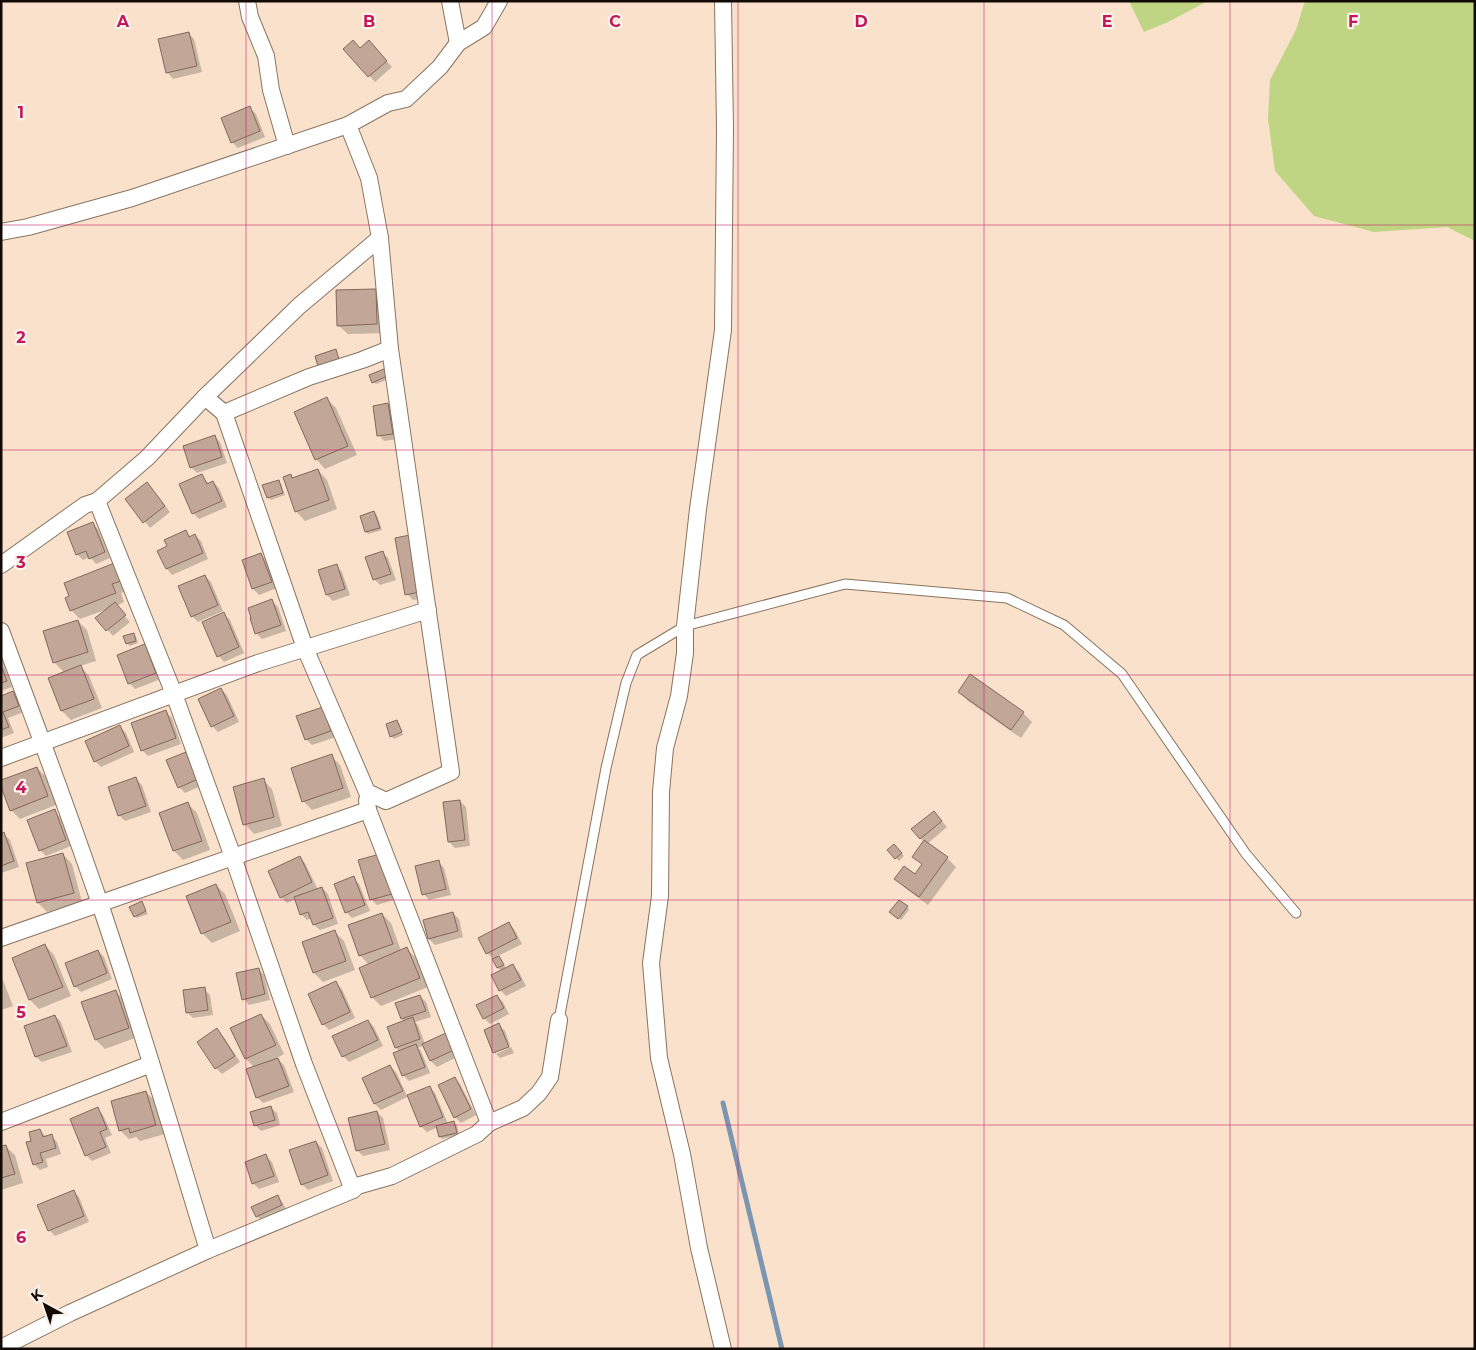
<svg xmlns="http://www.w3.org/2000/svg" width="1476" height="1350" font-family="Montserrat,sans-serif">
  <style>
    .green { fill: #bfd584 }
    .shadow { fill: #0003 }
    .lines { fill: none; stroke-linecap: round; stroke-linejoin: round }
    .stream { stroke: #7c95b0; stroke-width: 5 }
    .building { fill: #c2a697; stroke: #82695b }
    .lane-casing { stroke: #897460; stroke-width: 11 }
    .street-casing { stroke: #897460; stroke-width: 18 }
    .lane { stroke: #fff; stroke-width: 9 }
    .street { stroke: #fff; stroke-width: 16 }
    .grid { fill: none; stroke: #c2185b; stroke-width: 1; stroke-opacity: 0.55 }
    .grid-label { font-size: 16px; text-anchor: middle; font-weight: bold; fill: #c2185b; stroke: #fcf2e9; stroke-width: 4.5; stroke-linejoin: round; paint-order: stroke }
  </style>
  <rect width="100%" height="100%" fill="#fae1cc"/>
  <g class="green">
    <path d="M1129,1H1208L1168,22L1144,32Z"/>
    <path d="M1305,1H1475V241L1447,227L1374,232L1314,216L1275,171L1268,119L1270,80L1296,30Z"/>
  </g>
  <g class="shadow">
    <path d="M188,33L194,39L202,72L173,79L168,73L160,40Z"/>
    <path d="M374,48L392,67L375,82L345,49Z"/>
    <path d="M250,108L256,114L265,137L238,148L232,142Z"/>
    <path d="M376,290L385,299L386,333L348,334L338,325Z"/>
    <path d="M384,370L389,379L376,384L373,382Z"/>
    <path d="M327,399L336,408L357,455L325,469L316,459Z"/>
    <path d="M388,405L394,411L398,439L384,441L379,435Z"/>
    <path d="M214,436L220,442L227,463L197,473L192,468L184,447Z"/>
    <path d="M318,470L327,480L337,509L305,521L296,511L290,476L293,479Z"/>
    <path d="M202,476L209,484L213,482L219,488L227,507L199,519L193,513Z"/>
    <path d="M278,481L281,484L285,495L271,500L268,498L264,486Z"/>
    <path d="M152,489L170,512L150,528L127,499Z"/>
    <path d="M374,512L377,515L382,530L368,534L366,532Z"/>
    <path d="M92,523L98,529L110,558L96,564L90,557L83,560L77,554Z"/>
    <path d="M186,532L191,537L195,535L201,541L208,559L172,575L167,569L169,547Z"/>
    <path d="M397,539L425,598L413,600L407,594Z"/>
    <path d="M382,552L388,558L396,580L380,585L374,579Z"/>
    <path d="M260,554L266,560L277,588L259,595L253,589L243,561Z"/>
    <path d="M117,564L133,589L121,593L124,602L116,606L130,622L113,636L97,618L108,609L80,619L71,610Z"/>
    <path d="M336,566L342,572L350,595L333,601L327,595L319,571Z"/>
    <path d="M205,576L211,582L223,611L198,622L192,616Z"/>
    <path d="M272,601L278,607L286,631L262,639L256,633Z"/>
    <path d="M224,614L230,620L244,653L224,662L219,656Z"/>
    <path d="M78,621L87,630L96,661L80,666L89,676L102,708L71,720L62,711L65,673L54,662Z"/>
    <path d="M134,634L136,637L138,643L130,646L127,643Z"/>
    <path d="M145,646L151,651L161,679L135,689L129,683Z"/>
    <path d="M1,657L12,687L1,691Z"/>
    <path d="M970,676L1023,713L1032,722L1021,738L968,701L959,692Z"/>
    <path d="M221,689L227,695L239,722L218,732L212,726Z"/>
    <path d="M12,692L18,698L24,712L8,718L14,733L1,738V697Z"/>
    <path d="M166,712L172,718L181,744L148,756L142,750Z"/>
    <path d="M328,714L336,737L312,745L306,739Z"/>
    <path d="M397,722L399,724L403,735L394,739L391,736Z"/>
    <path d="M120,727L126,733L134,752L101,767L95,761Z"/>
    <path d="M185,753L191,759L203,785L185,793L179,787Z"/>
    <path d="M331,756L340,765L351,797L312,810L303,801Z"/>
    <path d="M37,768L46,777L56,805L20,819L11,810Z"/>
    <path d="M136,779L142,785L151,812L125,821L119,815Z"/>
    <path d="M263,780L272,789L282,826L254,834L245,824Z"/>
    <path d="M460,801L466,807L470,846L455,848L449,842Z"/>
    <path d="M188,804L197,813L210,850L183,860L174,851Z"/>
    <path d="M54,811L60,817L71,846L46,856L40,850Z"/>
    <path d="M939,818L947,827L927,844L947,858L956,867L928,905L905,888L896,879L916,876L923,865L914,856L924,842L921,838Z"/>
    <path d="M4,834L10,840L19,867L1,873V835Z"/>
    <path d="M894,846L904,856L899,861L889,850Z"/>
    <path d="M63,854L72,864L82,902L47,912L38,903Z"/>
    <path d="M380,855L397,899L377,905L371,899Z"/>
    <path d="M300,857L305,863L318,890L322,888L328,894L338,924L320,930L314,925L312,918L307,920L301,914L296,899L287,903L281,897Z"/>
    <path d="M438,862L444,868L451,895L429,900L424,894Z"/>
    <path d="M354,878L359,884L370,911L352,918L346,912Z"/>
    <path d="M216,885L225,894L240,931L212,943L202,933Z"/>
    <path d="M141,903L148,914L137,918L135,916Z"/>
    <path d="M907,907L909,910L901,920L894,914Z"/>
    <path d="M453,913L459,919L463,937L435,945L429,939L424,921Z"/>
    <path d="M382,914L391,923L401,951L407,949L416,958L428,987L381,1006L372,997L369,965L360,955Z"/>
    <path d="M508,923L514,929L522,944L498,956L502,960L506,969L513,966L519,972L526,986L506,996L500,990L502,971L498,968L493,958L487,953Z"/>
    <path d="M335,932L344,941L355,970L323,982L314,973Z"/>
    <path d="M45,945L54,955L71,996L39,1009L30,1000L13,958Z"/>
    <path d="M98,951L104,957L112,979L81,992L75,986Z"/>
    <path d="M258,969L264,975L270,1000L249,1005L244,999Z"/>
    <path d="M1,975L13,1006L1,1010Z"/>
    <path d="M336,983L342,989L355,1018L329,1030L323,1024Z"/>
    <path d="M204,989L210,995L213,1015L193,1018L187,1012Z"/>
    <path d="M115,991L124,1000L138,1037L105,1049L96,1040L83,1003Z"/>
    <path d="M420,996L426,1002L431,1017L415,1022L418,1025L425,1044L446,1034L459,1056L437,1067L431,1061L424,1045L418,1048L421,1051L430,1073L409,1081L403,1075L400,1052L396,1048L405,1022L402,1019Z"/>
    <path d="M497,996L503,1002L509,1014L490,1024L484,1018Z"/>
    <path d="M261,1015L270,1024L284,1054L277,1058L284,1065L294,1092L263,1103L258,1098L248,1070L255,1068L246,1059L232,1028Z"/>
    <path d="M55,1016L61,1022L72,1052L42,1062L36,1057Z"/>
    <path d="M368,1021L374,1027L383,1046L349,1062L343,1056Z"/>
    <path d="M499,1025L505,1031L510,1045L496,1051V1054L494,1052Z"/>
    <path d="M217,1030L223,1036L240,1062L222,1074L216,1068Z"/>
    <path d="M511,1047L514,1053L500,1058L496,1054Z"/>
    <path d="M390,1066L396,1072L407,1096L429,1087L435,1093L448,1124L454,1123L457,1125L459,1135L442,1139L440,1136L438,1127L427,1132L421,1126L409,1096L381,1110L375,1104L363,1079Z"/>
    <path d="M455,1079L460,1084L476,1115L461,1123L455,1117Z"/>
    <path d="M146,1092L155,1101L165,1134L140,1141L136,1137L129,1139L120,1130Z"/>
    <path d="M271,1108L277,1113L280,1125L261,1131L255,1125Z"/>
    <path d="M98,1109L103,1115L112,1135L105,1138L111,1153L92,1161L86,1155Z"/>
    <path d="M377,1112L383,1118L390,1150L363,1156L357,1150Z"/>
    <path d="M40,1130L46,1137L51,1136L57,1142L61,1154L46,1159L48,1167L40,1170L34,1164L32,1141Z"/>
    <path d="M316,1142L322,1148L333,1181L308,1190L302,1184Z"/>
    <path d="M5,1146L15,1155L23,1183L1,1190V1147Z"/>
    <path d="M266,1156L272,1162L279,1182L259,1189L253,1183Z"/>
    <path d="M74,1192L79,1197L89,1222L55,1236L49,1230Z"/>
    <path d="M277,1197L283,1203L287,1211L263,1222L257,1216Z"/>
  </g>
  <g class="lines">
    <path class="stream" d="M723,1103L782,1349"/>
  </g>
  <g class="building">
    <path d="M189,32L197,66L166,73L158,39Z"/>
    <path d="M353,40L360,48L369,40L387,61L368,77L343,49Z"/>
    <path d="M250,106L260,131L231,143L221,118Z"/>
    <path d="M376,289L377,324L337,326L336,290Z"/>
    <path d="M336,349L340,363L319,370L315,356Z"/>
    <path d="M384,369L387,376L372,383L369,375Z"/>
    <path d="M327,397L348,446L315,460L294,412Z"/>
    <path d="M388,403L393,434L377,436L373,406Z"/>
    <path d="M215,435L222,457L190,468L183,446Z"/>
    <path d="M318,469L329,500L295,512L283,477L291,474L292,478Z"/>
    <path d="M202,474L207,484L213,481L222,501L192,514L179,484Z"/>
    <path d="M279,480L283,493L267,498L262,485Z"/>
    <path d="M147,482L165,506L143,523L125,499Z"/>
    <path d="M374,511L380,528L365,532L360,516Z"/>
    <path d="M93,522L105,552L89,559L86,551L76,555L67,532Z"/>
    <path d="M186,530L189,537L195,534L203,553L166,569L157,551L167,546L164,540Z"/>
    <path d="M410,535L420,592L405,595L395,538Z"/>
    <path d="M383,551L391,574L373,580L365,557Z"/>
    <path d="M261,553L272,582L252,589L242,560Z"/>
    <path d="M117,562L124,580L112,584L116,593L70,611L65,598L69,596L64,583Z"/>
    <path d="M337,564L345,589L326,595L318,570Z"/>
    <path d="M205,575L218,605L191,617L178,586Z"/>
    <path d="M272,599L281,625L255,634L250,618H251L248,608Z"/>
    <path d="M115,602L126,615L106,631L95,618Z"/>
    <path d="M224,612L239,647L217,657L202,622Z"/>
    <path d="M78,620L88,652L53,663L43,631Z"/>
    <path d="M134,633L136,641L126,644L123,636Z"/>
    <path d="M145,644L156,673L128,684L117,655Z"/>
    <path d="M1,665L7,681L1,683Z"/>
    <path d="M81,665L94,699L61,711L48,678Z"/>
    <path d="M970,674L1024,712L1011,730L958,692Z"/>
    <path d="M221,688L234,716L211,727L198,699Z"/>
    <path d="M13,691L19,706L3,712L9,727L1,730V696Z"/>
    <path d="M323,707L331,731L305,740L296,716Z"/>
    <path d="M166,710L176,738L141,751L131,723Z"/>
    <path d="M397,720L402,732L390,737L386,724Z"/>
    <path d="M120,725L129,746L94,762L85,741Z"/>
    <path d="M186,752L198,779L178,788L166,760Z"/>
    <path d="M332,754L343,788L302,802L291,768Z"/>
    <path d="M37,767L48,796L10,811L1,787V780Z"/>
    <path d="M136,777L146,806L118,816L108,787Z"/>
    <path d="M264,778L274,817L243,825L233,787Z"/>
    <path d="M460,800L465,840L448,842L443,802Z"/>
    <path d="M188,802L202,841L173,851L159,813Z"/>
    <path d="M55,809L66,840L39,851L27,820Z"/>
    <path d="M934,811L942,821L920,839L911,829Z"/>
    <path d="M4,832L14,861L1,866V834Z"/>
    <path d="M924,840L948,857L919,897L894,879L904,866L915,874L922,864L912,857Z"/>
    <path d="M894,844L902,853L895,859L887,850Z"/>
    <path d="M63,853L74,893L37,903L26,863Z"/>
    <path d="M380,854L392,894L370,900L358,860Z"/>
    <path d="M300,856L312,882L280,898L268,871Z"/>
    <path d="M439,860L446,889L422,895L415,866Z"/>
    <path d="M354,876L365,905L345,913L334,884Z"/>
    <path d="M216,884L231,922L201,934L186,896Z"/>
    <path d="M322,887L333,918L313,925L308,912L300,915L294,897Z"/>
    <path d="M899,900L908,906L898,919L889,912Z"/>
    <path d="M142,901L146,911L134,917L129,907Z"/>
    <path d="M453,912L458,931L428,939L423,920Z"/>
    <path d="M382,913L393,944L359,956L348,925Z"/>
    <path d="M509,922L517,938L486,954L478,938Z"/>
    <path d="M335,930L346,961L313,973L302,942Z"/>
    <path d="M45,944L63,987L29,1000L12,958Z"/>
    <path d="M407,947L420,978L371,998L359,968Z"/>
    <path d="M98,950L107,973L74,987L65,963Z"/>
    <path d="M499,956L504,965L497,968L492,959Z"/>
    <path d="M513,964L521,980L499,991L491,975Z"/>
    <path d="M259,968L265,994L242,1000L236,973Z"/>
    <path d="M336,981L350,1012L322,1025L308,994Z"/>
    <path d="M205,987L208,1010L186,1013L183,990Z"/>
    <path d="M116,990L129,1028L95,1040L81,1002Z"/>
    <path d="M420,995L426,1011L401,1019L395,1003Z"/>
    <path d="M497,995L504,1008L483,1019L476,1005Z"/>
    <path d="M261,1014L276,1045L245,1059L230,1028Z"/>
    <path d="M55,1015L67,1046L35,1057L24,1026Z"/>
    <path d="M413,1017L420,1039L395,1048L387,1027Z"/>
    <path d="M368,1020L378,1040L342,1057L332,1036Z"/>
    <path d="M499,1023L509,1047L493,1053L484,1030Z"/>
    <path d="M217,1028L235,1056L215,1069L197,1042Z"/>
    <path d="M446,1033L454,1050L430,1061L422,1044Z"/>
    <path d="M416,1044L425,1067L402,1076L393,1053Z"/>
    <path d="M278,1058L289,1086L256,1098L246,1069Z"/>
    <path d="M390,1065L403,1091L374,1104L362,1078Z"/>
    <path d="M455,1077L471,1109L454,1118L438,1085Z"/>
    <path d="M430,1086L443,1117L420,1127L407,1095Z"/>
    <path d="M146,1091L156,1125L130,1133L129,1128L119,1131L111,1101Z"/>
    <path d="M271,1106L275,1120L254,1126L250,1112Z"/>
    <path d="M98,1107L107,1129L100,1132L106,1147L85,1156L70,1119Z"/>
    <path d="M377,1111L385,1144L356,1151L348,1118Z"/>
    <path d="M454,1121L457,1133L439,1137L436,1126Z"/>
    <path d="M40,1129L43,1137L52,1134L56,1148L40,1153L43,1162L33,1165L26,1142L31,1141L29,1132Z"/>
    <path d="M316,1141L328,1175L301,1185L289,1150Z"/>
    <path d="M6,1145L15,1174L1,1178V1146Z"/>
    <path d="M266,1154L274,1176L252,1184L245,1162Z"/>
    <path d="M74,1190L84,1216L48,1231L37,1205Z"/>
    <path d="M278,1195L282,1205L256,1217L251,1207Z"/>
  </g>
  <g class="lines">
    <g class="lane-casing">
      <path id="lane" d="M559,1020L606,768L626,683L637,655L685,626L845,584L1007,598L1064,625L1122,674L1246,854L1296,913"/>
    </g>
    <g class="street-casing">
      <g id="street">
        <path d="M247,1L250,17L266,56L271,90L287,146"/>
        <path d="M450,1L458,43"/>
        <path d="M723,1L725,129L723,330L698,509L685,626V653L679,696L665,748L661,792L660,896L651,963L659,1058L682,1154L699,1248L723,1349"/>
        <path d="M1,232L28,227L132,198L348,125L388,103L406,99L440,67L458,43L484,27L499,1"/>
        <path d="M205,397L224,413L305,648L367,792L386,801L451,772L390,349L380,238L369,178L348,125"/>
        <path d="M224,413L309,377L362,360L390,349"/>
        <path d="M97,501L147,458L205,397L299,306L380,238"/>
        <path d="M1,565L85,505L97,501L174,694L233,857L304,1064L353,1190"/>
        <path d="M1,631C35,722 69,813 100,904C139,1019 173,1135 208,1250"/>
        <path d="M1,758L258,663L428,610"/>
        <path d="M367,800L368,810L489,1123"/>
        <path d="M1,938L368,810"/>
        <path d="M1,1122L151,1064"/>
        <path d="M1,1348L70,1313L208,1250L353,1190L357,1186L392,1176L477,1134L489,1123L523,1108L539,1093L550,1077L559,1020"/>
      </g>
    </g>
    <use href="#lane" class="lane"/>
    <use href="#street" class="street"/>
  </g>
  <path class="grid" d="M246,1V1349M492,1V1349M738,1V1349M984,1V1349M1230,1V1349M1,225H1475M1,450H1475M1,675H1475M1,900H1475M1,1125H1475"/>
  <g class="grid-label">
    <text x="123" y="27">A</text>
    <text x="369" y="27">B</text>
    <text x="615" y="27">C</text>
    <text x="861" y="27">D</text>
    <text x="1107" y="27">E</text>
    <text x="1353" y="27">F</text>
    <text x="21" y="118">1</text>
    <text x="21" y="343">2</text>
    <text x="21" y="568">3</text>
    <text x="21" y="793">4</text>
    <text x="21" y="1018">5</text>
    <text x="21" y="1243">6</text>
  </g>
  <rect width="1476" height="1350" fill="none" stroke="#120a04" stroke-width="5"/>
  <g transform="translate(45 1305) rotate(320)" stroke="#fcf2e9" stroke-width="4" paint-order="stroke">
  <path d="M0-4L9 19L0 12L-9 19Z" fill="#120a04"/>
  <text y="-8" font-size="14" font-weight="bold" text-anchor="middle" fill="#120a04">K</text>
  </g>
</svg>
